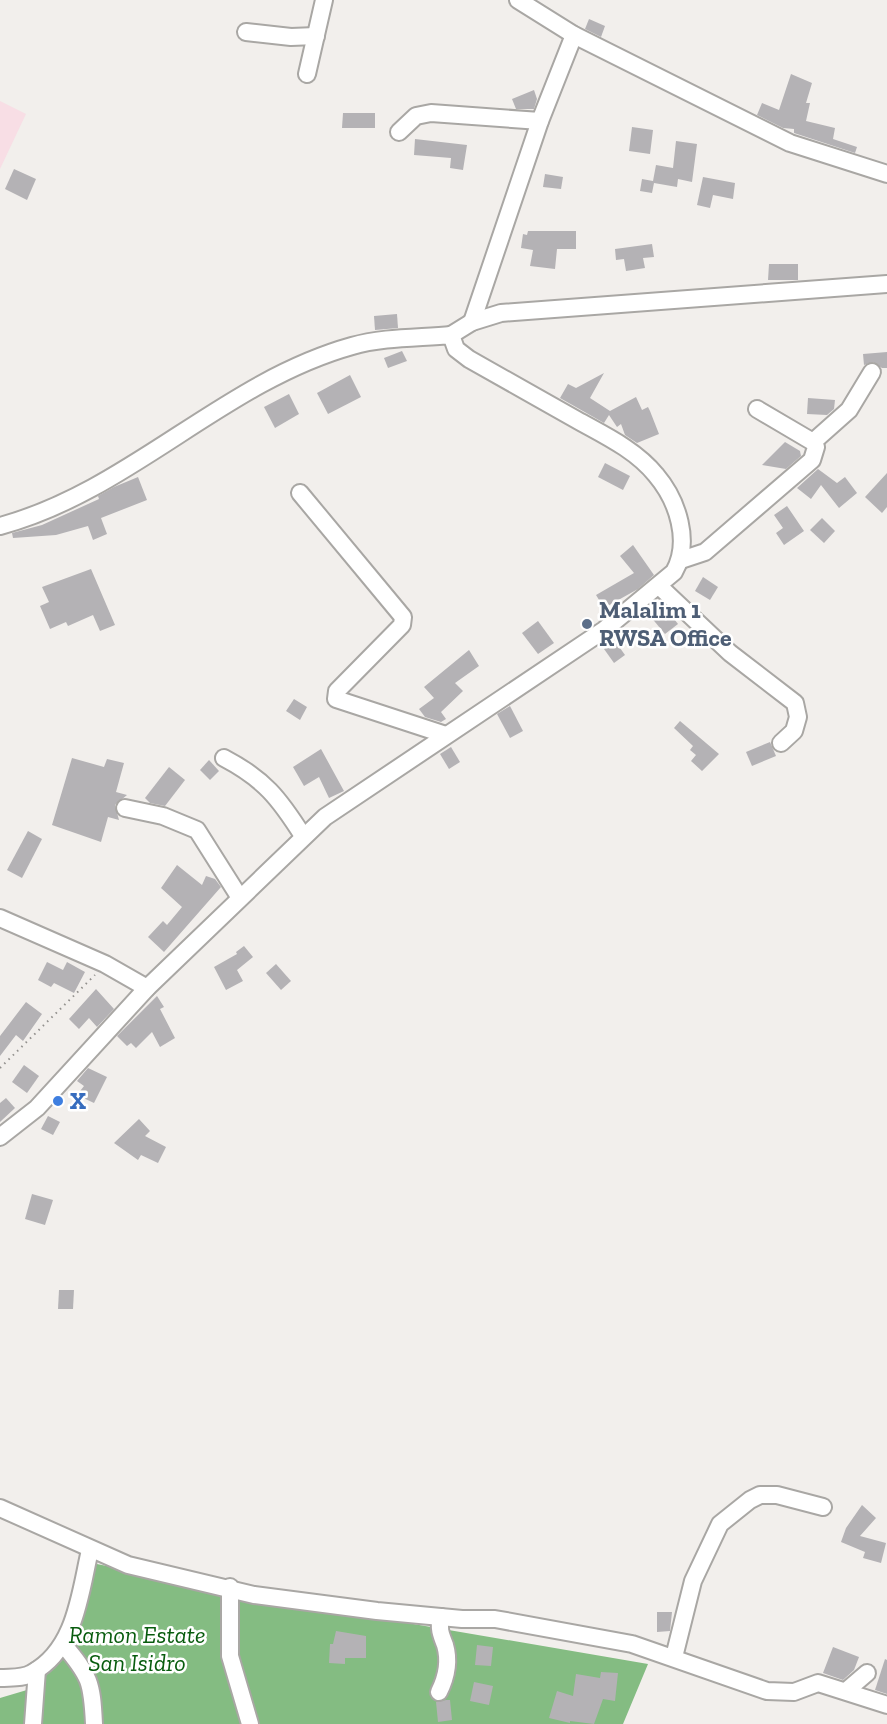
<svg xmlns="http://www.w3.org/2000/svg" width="887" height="1724" font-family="'Zilla Slab',serif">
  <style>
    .education { fill: #f8dee5 }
    .forest { fill: #84bc82 }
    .building { fill: #b4b2b5 }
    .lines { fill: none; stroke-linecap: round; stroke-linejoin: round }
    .minor-casing { stroke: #a9a7a4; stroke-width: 20 }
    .path { stroke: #92908d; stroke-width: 2; stroke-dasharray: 1.5 4.5; stroke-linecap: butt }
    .minor { stroke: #fff; stroke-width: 16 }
    .service-dot { fill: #5c6f8a; stroke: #fff; stroke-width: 2 }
    .shop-dot { fill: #3f7fe0; stroke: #fff; stroke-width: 2 }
    .labels { text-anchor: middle; stroke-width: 5; stroke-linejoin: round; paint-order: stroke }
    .service-label { font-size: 24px; font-weight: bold; fill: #4e5e75; stroke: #fff; text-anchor: start }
    .shop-label { font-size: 24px; font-weight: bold; fill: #366cbe; stroke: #fff; text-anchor: start }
    .park-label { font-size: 24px; font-style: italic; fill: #085c0e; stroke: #fff }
  </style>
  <rect width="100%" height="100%" fill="#f2efec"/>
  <path class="education" d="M0,101L26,114L0,169Z"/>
  <path class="forest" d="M92,1563L279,1601L648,1664L623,1724H0V1698L37,1687Z"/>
  <g class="building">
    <path d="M589,19L605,26L601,37L585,29Z"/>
    <path d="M791,74L812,83L806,103H810L806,121L835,128L833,139L857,147L855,153L794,133V129L783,128L757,115L762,103L779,110Z"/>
    <path d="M534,90L537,99L534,109H516L512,99Z"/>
    <path d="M343,113H375V128H342Z"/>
    <path d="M632,127L653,130L650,154L629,151Z"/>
    <path d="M415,139L467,145L463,170L450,168L451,158L414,155Z"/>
    <path d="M676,141L697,144L692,182L678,179L677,187L654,183L652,193L640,191L642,179L653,181L656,165L673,168Z"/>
    <path d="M14,169L36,179L27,200L5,189Z"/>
    <path d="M545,174L563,177L561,189L543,187Z"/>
    <path d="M703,177L735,183L733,199L713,195L710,208L697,205Z"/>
    <path d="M528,231H576V249H557L555,269L530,266L533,250L521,248L523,234L527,235Z"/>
    <path d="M652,244L654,257L643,258L645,268L626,271L624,259L616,260L615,249Z"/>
    <path d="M769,264H798V280H768Z"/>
    <path d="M397,314L398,328L375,330L374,316Z"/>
    <path d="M402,351L407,361L388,368L384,358Z"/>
    <path d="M887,352V368H882L873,362L864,365L863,354Z"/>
    <path d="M604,373L590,398L610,411L636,397L642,410L648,407L650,411L659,434L637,443L625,435L621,424L617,427L609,415L604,423L560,398L568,384L576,388Z"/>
    <path d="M350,375L361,397L328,414L317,393Z"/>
    <path d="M289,394L299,414L275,428L264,407Z"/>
    <path d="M808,398L835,400L834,409L827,415L807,414Z"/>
    <path d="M785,442L800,451L801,456L786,469L762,465Z"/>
    <path d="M605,463L630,476L623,490L598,477Z"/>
    <path d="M818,469L837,483L845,477L857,493L839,508L821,485L811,499L797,488Z"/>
    <path d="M887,473V507L882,513L865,497Z"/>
    <path d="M138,477L147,500L101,518L107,534L93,540L88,526L56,535L13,538L12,533L42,525L99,499L98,496L114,487Z"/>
    <path d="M787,506L804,531L784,545L776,533L783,528L774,515Z"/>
    <path d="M822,518L835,531L824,543L810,530Z"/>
    <path d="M633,545L654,575L638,589L604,608L596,595L634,573L620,556Z"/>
    <path d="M91,569L115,625L100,631L93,615L68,626L66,622L50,629L40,606L49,602L42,587Z"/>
    <path d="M703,577L718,587L710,600L695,591Z"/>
    <path d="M664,606L678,624L665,634L650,616Z"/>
    <path d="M538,621L554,643L538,654L522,633Z"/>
    <path d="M615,641L625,655L614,663L604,649Z"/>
    <path d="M469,650L479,666L455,683L463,691L441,712L446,719L441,722L425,717L419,709L434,698L424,687Z"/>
    <path d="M294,699L307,707L300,720L286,711Z"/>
    <path d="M510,706L523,731L510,738L497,714Z"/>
    <path d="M680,721L719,754L702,771L691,761L696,755L690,750L693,746L674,728Z"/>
    <path d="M770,742L776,756L752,766L746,752Z"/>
    <path d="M451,747L460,762L449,769L440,754Z"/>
    <path d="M321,749L344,791L329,798L319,777L304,786L293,767Z"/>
    <path d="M72,758L104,767L107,759L124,763L116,792L127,795L115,805L119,820L108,817L101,842L52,825Z"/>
    <path d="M209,760L219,771L210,780L200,770Z"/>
    <path d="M169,767L185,780L165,806L150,803L145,798Z"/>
    <path d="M28,831L42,839L22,878L7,870Z"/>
    <path d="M177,865L202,885L206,876L215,879L221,887L164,952L148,937L163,921L167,925L182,907L161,888Z"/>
    <path d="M244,946L253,957L237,970L243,981L226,990L214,967L237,954L236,952Z"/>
    <path d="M47,962L63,970L67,962L85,972L74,993L54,983L51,987L38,980Z"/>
    <path d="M276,964L291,981L281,990L266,973Z"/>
    <path d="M96,989L114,1009L97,1027L89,1018L79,1029L69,1019Z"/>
    <path d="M157,996L164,1007L160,1009L175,1038L160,1047L152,1032L136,1048L131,1043L127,1046L117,1036Z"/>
    <path d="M26,1002L42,1014L23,1041L16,1035L0,1056V1036Z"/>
    <path d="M24,1065L39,1076L27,1093L12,1082Z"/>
    <path d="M88,1068L107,1077L94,1103L77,1095L84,1086L77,1081Z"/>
    <path d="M6,1098L15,1108L0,1122V1103Z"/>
    <path d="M48,1116L60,1122L53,1135L41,1129Z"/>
    <path d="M139,1119L150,1131L145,1136L166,1147L158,1163L141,1155L138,1160L114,1143Z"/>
    <path d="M32,1194L53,1200L45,1225L25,1219Z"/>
    <path d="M59,1290H74L73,1309H58Z"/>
    <path d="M862,1505L876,1518L860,1536L886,1543L881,1563L863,1558L865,1552L841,1542L846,1528Z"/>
    <path d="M657,1612H672L670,1631L657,1632Z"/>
    <path d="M336,1631L366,1636V1658H345V1664L329,1663L330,1644H333Z"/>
    <path d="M477,1645L493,1647L491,1666L475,1665Z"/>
    <path d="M833,1647L859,1657L854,1670L843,1680L823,1673Z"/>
    <path d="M885,1659L887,1660V1694L875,1690Z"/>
    <path d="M601,1672L618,1673L615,1701L603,1699L594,1724L570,1721V1723L549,1718L557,1691L573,1696L576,1674L600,1678Z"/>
    <path d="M474,1682L493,1686L489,1705L470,1701Z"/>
    <path d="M446,1700H450L452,1720L438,1722L436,1702Z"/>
  </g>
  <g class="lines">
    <g class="minor-casing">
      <g id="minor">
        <path d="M518,0L574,35L790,143L887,174"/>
        <path d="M246,32L291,37L316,36"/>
        <path d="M307,74L324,0"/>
        <path d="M399,132L416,116L431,113L540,121"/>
        <path d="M472,322L540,121L574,35"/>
        <path d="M451,335L472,322L501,313L887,284"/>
        <path d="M813,442L849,410L872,372"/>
        <path d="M300,493L403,617L402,625L337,691L336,699L446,735"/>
        <path d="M0,526C130,491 223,382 352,346C383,337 419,338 451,335L456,349L469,359C505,379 541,400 577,420C604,435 636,450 656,475C678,501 691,542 674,572L604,630L325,817L147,988L37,1108L0,1137"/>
        <path d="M681,560L705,552L812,460L816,447L813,442L757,409"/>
        <path d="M659,586L730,653L795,703L798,717L794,731L781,743"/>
        <path d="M224,758C264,779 279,798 303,836"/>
        <path d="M125,808L163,816L197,830L240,898"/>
        <path d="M0,918L105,964L147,988"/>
        <path d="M0,1508L128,1565L254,1595L377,1611L462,1619H495L632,1644L767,1691L794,1692L818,1683L887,1705"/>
        <path d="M230,1587V1656L250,1724"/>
        <path d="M63,1644C90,1676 92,1682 94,1724"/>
        <path d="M674,1657L693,1581L720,1524L750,1500L760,1495H777L823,1507"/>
        <path d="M0,1678C10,1677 23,1679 32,1673C76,1649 80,1593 90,1550"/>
        <path d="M846,1691L867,1673"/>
        <path d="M439,1692C446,1678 450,1662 445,1645C441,1635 438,1628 441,1617"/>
        <path d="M33,1724L37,1670"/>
      </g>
    </g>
    <path class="path" d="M0,1068L95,975"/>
    <use href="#minor" class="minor"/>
  </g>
  <circle class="service-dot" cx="587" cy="624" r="6"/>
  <circle class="shop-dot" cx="58" cy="1101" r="6"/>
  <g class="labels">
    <g class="service-label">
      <text x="599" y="618">Malalim 1<tspan x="599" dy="28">RWSA Office</tspan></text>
    </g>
    <g class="shop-label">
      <text x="70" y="1109">X</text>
    </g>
    <g class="park-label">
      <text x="137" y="1643">Ramon Estate<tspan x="137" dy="28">San Isidro</tspan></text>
    </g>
  </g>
</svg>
